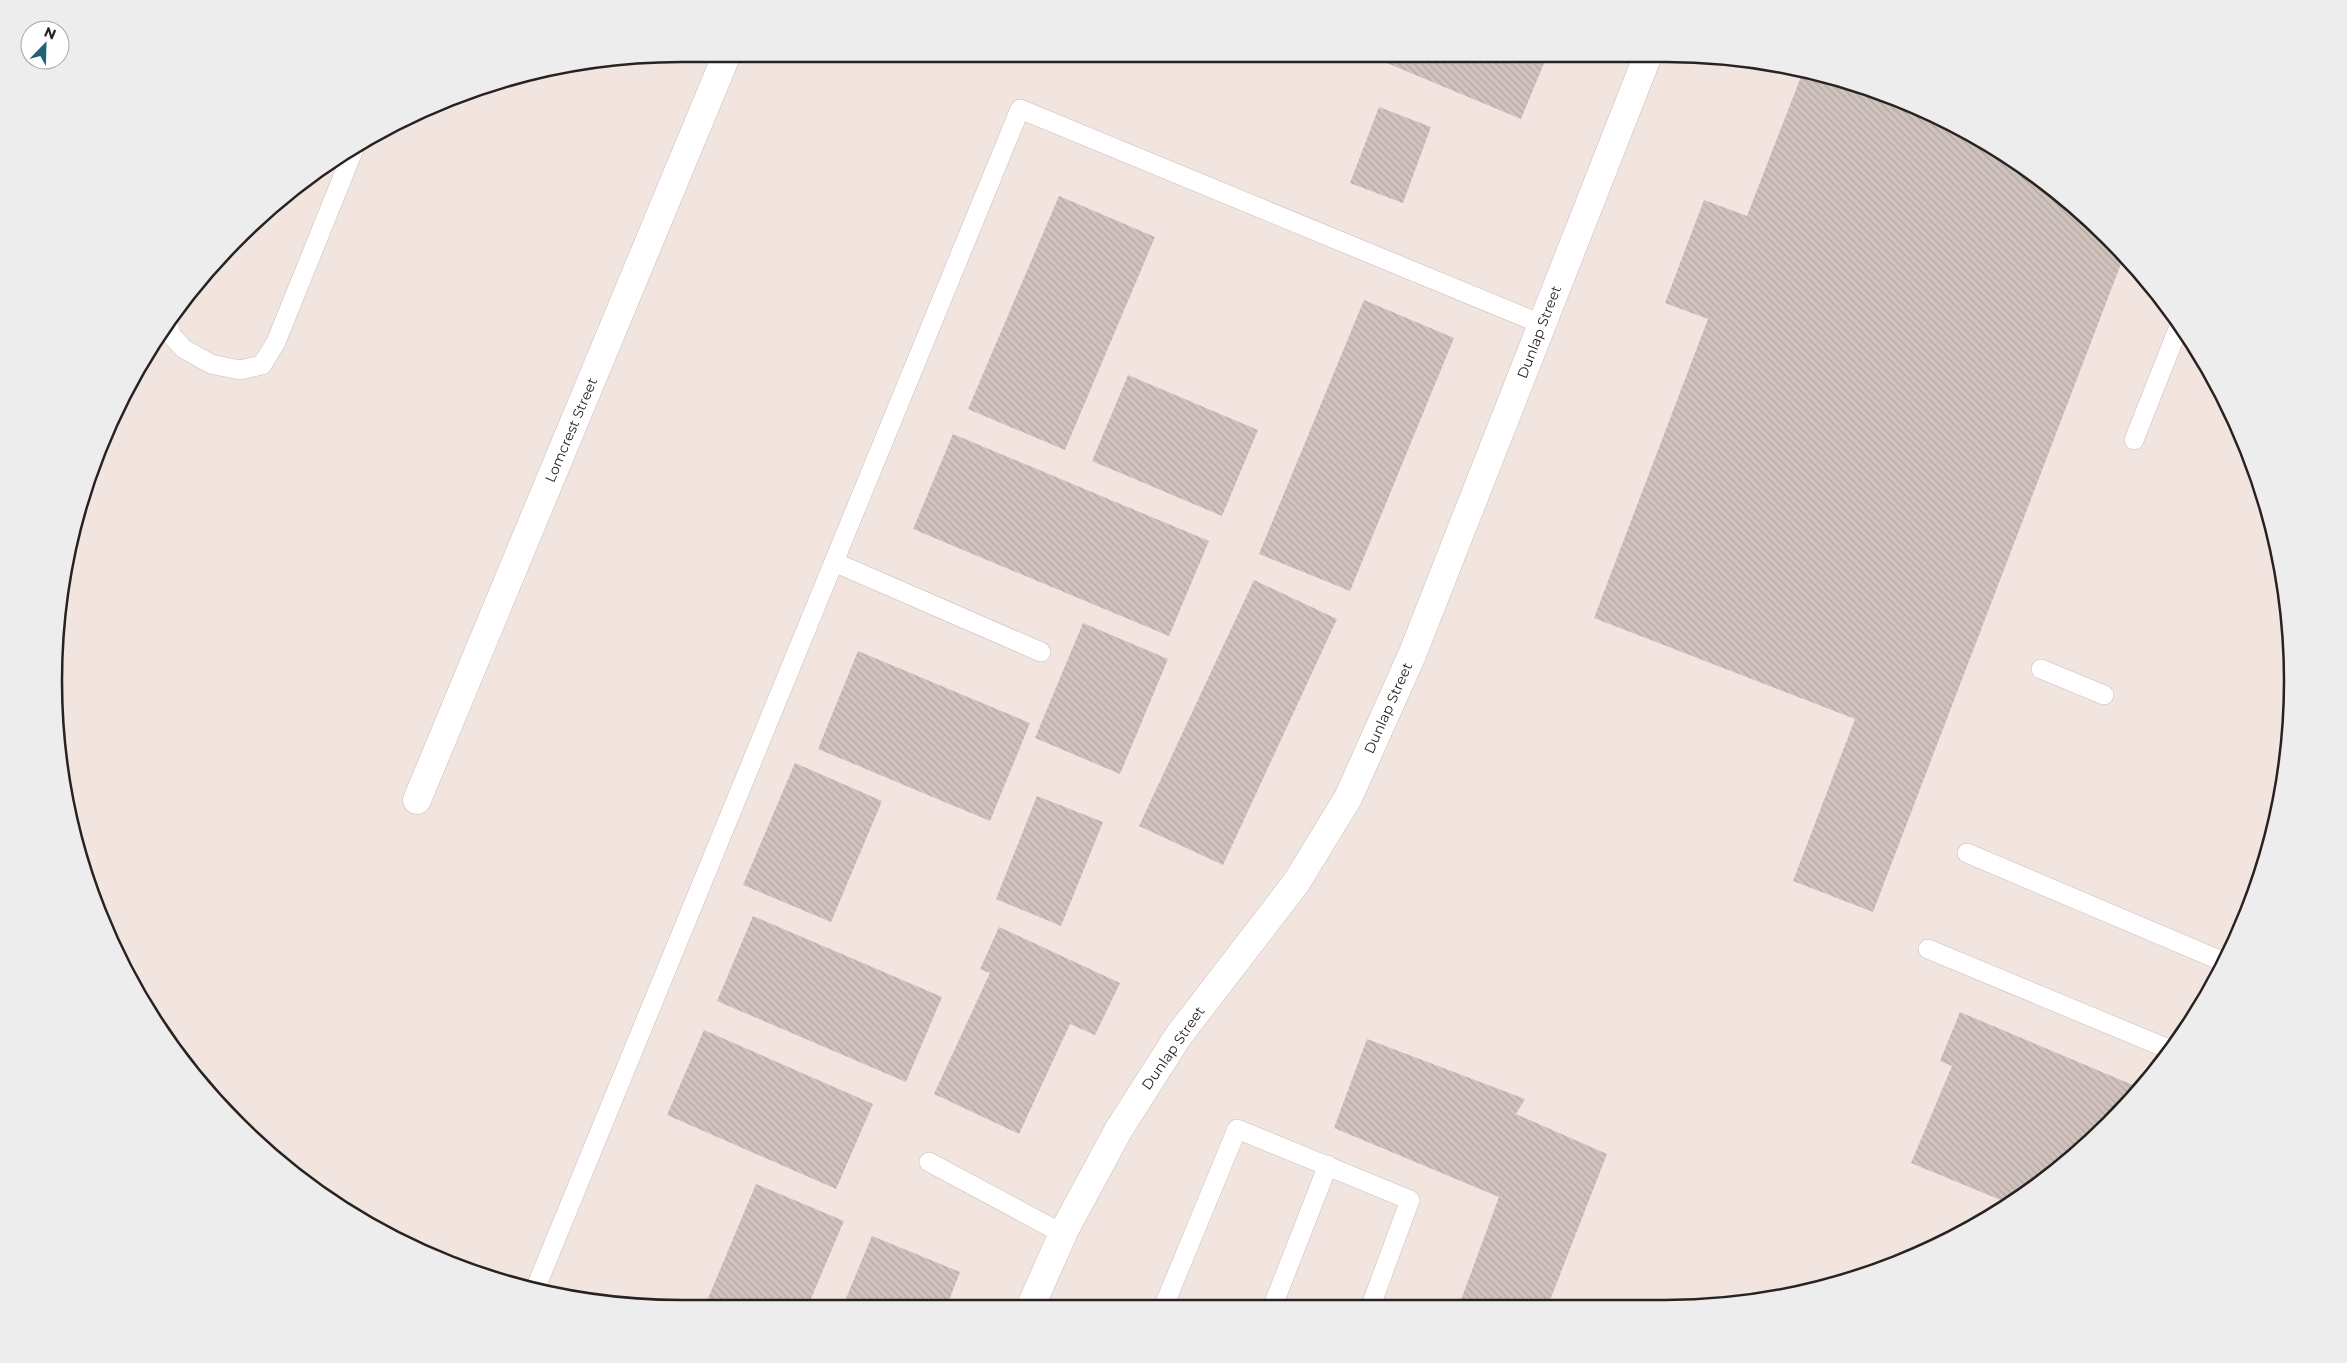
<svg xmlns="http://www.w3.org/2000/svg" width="2347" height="1363" font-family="Montserrat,sans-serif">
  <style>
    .building { fill: url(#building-back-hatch) }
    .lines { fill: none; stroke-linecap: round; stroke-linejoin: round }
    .lane-casing { stroke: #cabdb8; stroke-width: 20 }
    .street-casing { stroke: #cabdb8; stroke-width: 29 }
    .lane { stroke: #fff; stroke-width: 19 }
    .street { stroke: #fff; stroke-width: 28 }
    .labels { text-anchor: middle; stroke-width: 5; stroke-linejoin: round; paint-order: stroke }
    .street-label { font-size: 14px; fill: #282321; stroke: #fff }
    .rim { fill: none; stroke: #282321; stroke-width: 2.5 }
  </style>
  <defs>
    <pattern id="building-back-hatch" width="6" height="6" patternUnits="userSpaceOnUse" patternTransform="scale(1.25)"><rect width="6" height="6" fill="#d0c2bd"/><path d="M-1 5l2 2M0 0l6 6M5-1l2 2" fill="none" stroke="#b3a6a2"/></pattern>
  </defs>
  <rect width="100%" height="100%" fill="#f2e4df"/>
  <g class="building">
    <path d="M1370,56H1547L1521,119Z"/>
    <path d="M1802,74L1867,87L2014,159L2109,237L2124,256L1873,912L1793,881L1855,719L1594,618L1708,319L1665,303L1704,200L1747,216Z"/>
    <path d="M1379,107L1431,127L1403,203L1350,183Z"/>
    <path d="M1059,196L1155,237L1065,450L968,409Z"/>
    <path d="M1364,300L1454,338L1350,591L1259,554Z"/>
    <path d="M1128,375L1258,430L1222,516L1092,461Z"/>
    <path d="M953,434L1209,541L1169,636L913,529Z"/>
    <path d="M1254,580L1337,619L1223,865L1139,826Z"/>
    <path d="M1083,623L1168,659L1120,774L1035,738Z"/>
    <path d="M858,651L1030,723L990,821L818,749Z"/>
    <path d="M795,763L882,801L831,922L743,885Z"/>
    <path d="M1037,796L1103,822L1061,926L996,899Z"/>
    <path d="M753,916L942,997L906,1082L717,1001Z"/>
    <path d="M999,927L1120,983L1095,1035L1070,1024L1019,1134L934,1094L990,973L980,969Z"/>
    <path d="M1960,1012L2140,1088L2109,1126L2008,1203L1911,1163L1952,1066L1940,1061Z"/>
    <path d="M704,1030L873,1104L836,1189L667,1115Z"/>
    <path d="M1367,1039L1525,1099L1516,1114L1607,1154L1547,1308H1458L1499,1197L1334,1128Z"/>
    <path d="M756,1184L844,1221L807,1308H704Z"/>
    <path d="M872,1236L960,1272L946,1308H842Z"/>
  </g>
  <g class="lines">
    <g class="lane-casing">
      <g id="lane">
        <path d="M168,322L171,335L184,349L211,364L240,370L262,365L276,342L354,149"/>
        <path d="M2134,440L2180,324"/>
        <path d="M834,562L1041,652"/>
        <path d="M2041,669L2104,695"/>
        <path d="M1967,853L2224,962"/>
        <path d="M1928,949L2171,1050"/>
        <path d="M929,1162L1063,1234"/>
        <path d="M536,1287L1020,109L1541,324"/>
        <path d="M1163,1308L1237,1129L1410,1200L1370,1308"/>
        <path d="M1272,1308L1328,1165"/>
      </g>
    </g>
    <g class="street-casing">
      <g id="street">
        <path d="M417,800L725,59"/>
        <path d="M1030,1308L1065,1229L1119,1129L1179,1035L1296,883L1348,798L1412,655L1648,55"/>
      </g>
    </g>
    <use href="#lane" class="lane"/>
    <use href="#street" class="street"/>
  </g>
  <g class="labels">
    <g class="street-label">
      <text transform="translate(1539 332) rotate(-69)" y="5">Dunlap Street</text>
      <text transform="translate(571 430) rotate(-67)" y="5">Lomcrest Street</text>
      <text transform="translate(1388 708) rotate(-66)" y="5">Dunlap Street</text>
      <text transform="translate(1173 1048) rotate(-55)" y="5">Dunlap Street</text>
    </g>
  </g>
  <path d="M0 0H2347V1363H0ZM681 62H1665A619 619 0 0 1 2284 681V681A619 619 0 0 1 1665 1300H681A619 619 0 0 1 62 681V681A619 619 0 0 1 681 62Z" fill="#eeeded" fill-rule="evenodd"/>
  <path class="rim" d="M681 62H1665A619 619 0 0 1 2284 681V681A619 619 0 0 1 1665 1300H681A619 619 0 0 1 62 681V681A619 619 0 0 1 681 62Z"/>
  <g transform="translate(45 45) rotate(23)"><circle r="24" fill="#ffffff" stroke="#a9a7a6"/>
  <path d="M0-4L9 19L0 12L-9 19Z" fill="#206376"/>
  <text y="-8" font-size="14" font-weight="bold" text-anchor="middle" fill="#282321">N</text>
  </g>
</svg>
